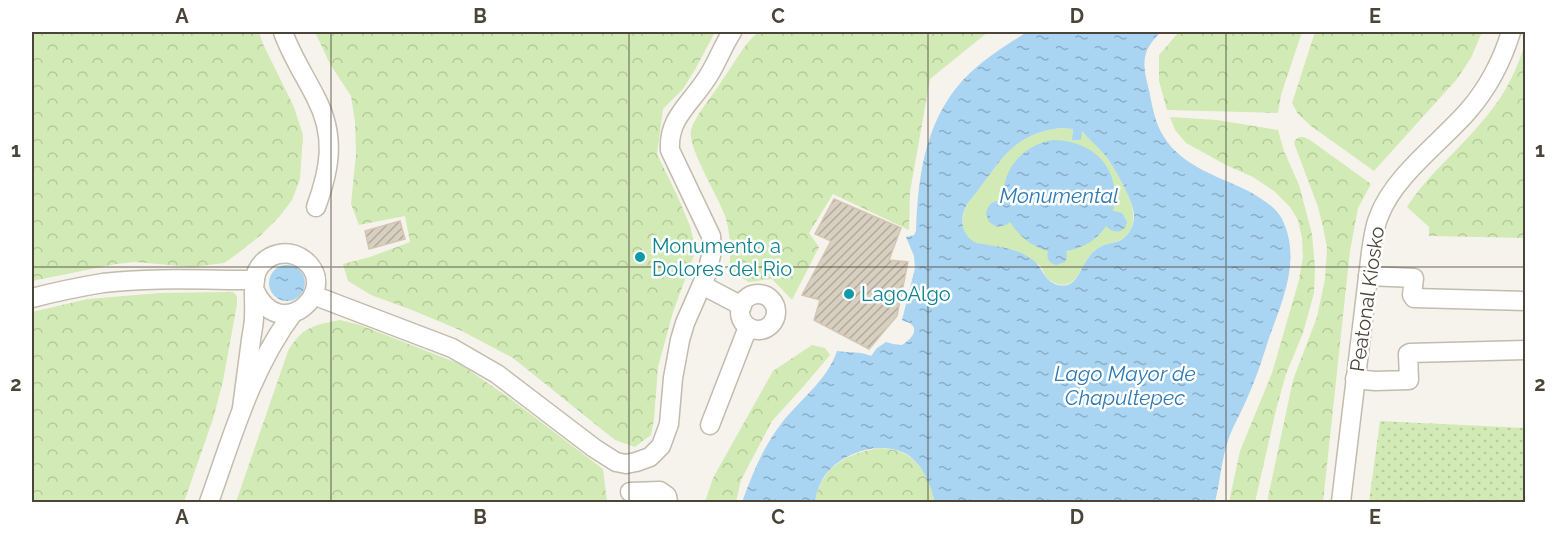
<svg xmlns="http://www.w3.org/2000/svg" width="1557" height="534" font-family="Raleway,sans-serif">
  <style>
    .grass { fill: #d2eab5 }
    .forest { fill: url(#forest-crowns) }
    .park { fill: url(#park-dots) }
    .water { fill: url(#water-ripples); fill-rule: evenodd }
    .building { fill: url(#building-hatch); stroke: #d3c7b4; stroke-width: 1.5 }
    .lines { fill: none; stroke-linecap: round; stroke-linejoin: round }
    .minor-casing { stroke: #c2bbae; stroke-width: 21 }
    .minor { stroke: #fff; stroke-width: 18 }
    .grid { fill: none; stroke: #4b4439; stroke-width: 1.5; stroke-opacity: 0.55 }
    .culture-dot { fill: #0f9aa8; stroke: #fff; stroke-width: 2 }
    .labels { text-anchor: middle; stroke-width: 5; stroke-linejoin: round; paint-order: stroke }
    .culture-label { font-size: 20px; fill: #0d838f; stroke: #fff; text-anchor: start }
    .street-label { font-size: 20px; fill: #4b4439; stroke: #fff }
    .water-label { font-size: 21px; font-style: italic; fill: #2e7ab2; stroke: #fff }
    .neatline { fill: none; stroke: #4b4439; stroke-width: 2 }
    .grid-label { font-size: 20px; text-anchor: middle; font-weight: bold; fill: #4b4439 }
  </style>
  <defs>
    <pattern id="forest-crowns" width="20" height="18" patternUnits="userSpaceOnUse" patternTransform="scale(1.5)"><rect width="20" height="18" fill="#d2eab5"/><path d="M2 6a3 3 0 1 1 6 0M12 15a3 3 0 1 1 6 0" fill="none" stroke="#b6ca9c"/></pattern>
    <pattern id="park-dots" width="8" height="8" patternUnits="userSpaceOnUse" patternTransform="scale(1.5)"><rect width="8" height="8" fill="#d2eab5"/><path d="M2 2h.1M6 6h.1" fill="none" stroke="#b6ca9c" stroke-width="1.8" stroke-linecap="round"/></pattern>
    <pattern id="water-ripples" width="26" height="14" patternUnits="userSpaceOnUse" patternTransform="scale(1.5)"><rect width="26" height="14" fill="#a9d4f2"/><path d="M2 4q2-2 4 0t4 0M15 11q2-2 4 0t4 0" fill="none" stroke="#8caec5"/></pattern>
    <pattern id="building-hatch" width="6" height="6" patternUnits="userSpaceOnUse" patternTransform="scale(1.5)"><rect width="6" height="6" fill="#d8cfc1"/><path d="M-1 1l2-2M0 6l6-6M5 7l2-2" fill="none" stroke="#b1aa9e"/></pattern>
  </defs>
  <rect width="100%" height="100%" fill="#f6f3ec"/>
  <path class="grass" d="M1061,128L1073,129L1072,139L1082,131C1090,140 1100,148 1107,158C1120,177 1147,217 1125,237C1117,244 1106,242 1096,249C1082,260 1078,293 1055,283C1047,280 1044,274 1041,266C1028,260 1015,253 1002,248C994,245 986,246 978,244C960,239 960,218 967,204C998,168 1007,134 1061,128Z"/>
  <g class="forest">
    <path d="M32,32H259L263,44L294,107L303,135L300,179L292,200L280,216L261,235L233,257L224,263L193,267L135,262L116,264L32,281Z"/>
    <path d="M315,32H715L696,68L683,89L663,109L657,154L677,195L690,226L696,250L673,312L658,367L654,419L651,435L635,447L615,440L513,358L462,331L412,310L371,295L348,281L343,264L370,257L410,242L405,216L359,225L351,204L356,154L355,122L351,96L330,64Z"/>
    <path d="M759,32H988L930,79L910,192L909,230L833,194L809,233L819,247L792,300L772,279L749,282L730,271C730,253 731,233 725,216C719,198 687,147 691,130C696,114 714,94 723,79C733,66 746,40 759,32Z"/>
    <path d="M1201,32H1302L1281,95L1278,113L1167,110L1159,81V55L1178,33Z"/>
    <path d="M1315,32H1482L1471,58L1457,79L1374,171L1311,126L1298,114L1292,103Z"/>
    <path d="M1525,44V238L1429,236V227L1407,207C1428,174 1456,153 1480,124C1503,98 1514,77 1525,44Z"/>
    <path d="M1170,117L1217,120L1278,130L1284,151L1299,185L1312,234L1315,268L1314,293L1303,333L1286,374L1276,410L1255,502H1229L1240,451L1272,373L1299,280L1303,256L1302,238L1298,220L1290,207L1274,191L1253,177L1226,165L1186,143L1175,130Z"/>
    <path d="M1300,137H1304L1310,140L1371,184L1358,208L1350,251L1323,502H1267L1293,380L1317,317L1325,279L1327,248L1323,227L1318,207L1294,143L1296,139Z"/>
    <path d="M233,292L237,296V304L223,381L213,419L184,502H32V312L88,299L160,293Z"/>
    <path d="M340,320L360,325L460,364L508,397L603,469L607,502H236L288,351C302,327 314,325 340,320Z"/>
    <path d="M812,345L825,348L830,355L803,387L772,421L741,480L736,502H705L713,478L773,371Z"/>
    <path d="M881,448C890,449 898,450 905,454C922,462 931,485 935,502H815C820,467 849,452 881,448Z"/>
  </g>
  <path class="park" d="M1380,421L1525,428V502H1369Z"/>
  <g class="water">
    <path d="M1027,32H1161C1141,51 1142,63 1149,90C1152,105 1155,124 1164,137C1183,168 1222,177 1252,193C1263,200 1276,207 1282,219C1302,259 1282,301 1269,338C1262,360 1255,382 1245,403C1239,417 1231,429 1227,444C1221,463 1220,483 1215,502H935C931,486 923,465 908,455C880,438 837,454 822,480C818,487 816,495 815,502H742C752,475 763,447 781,424C799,400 827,381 837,351C848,353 861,351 871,356L877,348L886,342L893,344L902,345C908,341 920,332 911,324C909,322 905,322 902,320L915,268L914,256L906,237L914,235L916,231C918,173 926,114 971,72C988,56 1008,44 1027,32ZM1061,128L1073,129L1072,140H1081L1082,131C1090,140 1098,147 1105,155C1114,167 1135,202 1134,217C1134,225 1130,232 1125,237C1119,242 1115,242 1108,244C1098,246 1092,252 1087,260C1079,271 1076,289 1058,285C1044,281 1043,268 1033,260C1018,248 994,246 976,243C961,235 959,219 967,204C998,168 1007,134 1061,128Z"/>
    <path d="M1052,140C1094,140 1122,169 1113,211L1122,213L1127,222C1124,234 1114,234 1106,226C1096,241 1083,248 1066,251L1067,256L1065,262L1056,265C1049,263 1046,258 1048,251C1031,246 1020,237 1010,222L1006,225L997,227L989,222L986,214C988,204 993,200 1003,201C1002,169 1022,146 1052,140Z"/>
    <circle cx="287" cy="283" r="18"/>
  </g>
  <g class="building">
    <path d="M834,199L901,228L889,260L908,262L897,316L869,349L814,320L820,300L802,295L831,241L815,234Z"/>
    <path d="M400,221L405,239L369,249L365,231Z"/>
  </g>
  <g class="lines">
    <g class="minor-casing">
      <g id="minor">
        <path d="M283,32C291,55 305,76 316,98C336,136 330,169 316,207"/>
        <path d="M1368,276L1414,278L1412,295L1414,298L1526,301"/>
        <path d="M702,285L742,306"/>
        <circle cx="758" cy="312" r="18"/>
        <path d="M313,295L452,348L497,374L594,448L616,462L626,464L636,462L650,457L661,446L669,424L673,378L680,340L685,323L707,273L712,251L711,236L670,150C668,119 689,105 705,81C716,66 722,47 732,32"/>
        <path d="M32,298C55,292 79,287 103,283C153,277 205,280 255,280"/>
        <path d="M1355,379L1375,381L1409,380L1408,354L1410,353L1526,350"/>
        <path d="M242,408C245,385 248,363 251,340C252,332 254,324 254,317C255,304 252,283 257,271C266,253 288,248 304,260C342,289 281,346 255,291"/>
        <path d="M710,425L748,327"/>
        <path d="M630,492L660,491L667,496L668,502"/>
        <path d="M209,502C232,438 251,369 293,313"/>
        <path d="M1341,502L1371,252C1373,240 1374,227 1379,216C1394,176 1440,143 1468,111C1488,88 1502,61 1511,32"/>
      </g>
    </g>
    <use href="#minor" class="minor"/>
  </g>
  <path class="grid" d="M331,32V502M629,32V502M928,32V502M1226,32V502M32,267H1526"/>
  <g class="culture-dot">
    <circle cx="640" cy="257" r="6"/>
    <circle cx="849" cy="294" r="6"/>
  </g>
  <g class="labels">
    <g class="culture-label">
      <text x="652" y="253">Monumento a<tspan x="652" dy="23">Dolores del Rio</tspan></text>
      <text x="861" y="301">LagoAlgo</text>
    </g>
    <g class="street-label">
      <text transform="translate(1367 299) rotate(-82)" y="7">Peatonal Kiosko</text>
    </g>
    <g class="water-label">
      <text x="1059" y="203">Monumental</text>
      <text x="1125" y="381">Lago Mayor de<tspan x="1125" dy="24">Chapultepec</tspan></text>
    </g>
  </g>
  <rect width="1557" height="534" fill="none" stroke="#ffffff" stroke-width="66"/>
  <rect x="33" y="33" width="1491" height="468" class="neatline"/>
  <g class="grid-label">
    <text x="182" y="23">A</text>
    <text x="480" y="23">B</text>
    <text x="778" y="23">C</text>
    <text x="1077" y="23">D</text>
    <text x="1375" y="23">E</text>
    <text x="16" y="157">1</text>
    <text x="1540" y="157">1</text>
    <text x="16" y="391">2</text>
    <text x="1540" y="391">2</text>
    <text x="182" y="524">A</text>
    <text x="480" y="524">B</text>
    <text x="778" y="524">C</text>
    <text x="1077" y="524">D</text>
    <text x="1375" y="524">E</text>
  </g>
</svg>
